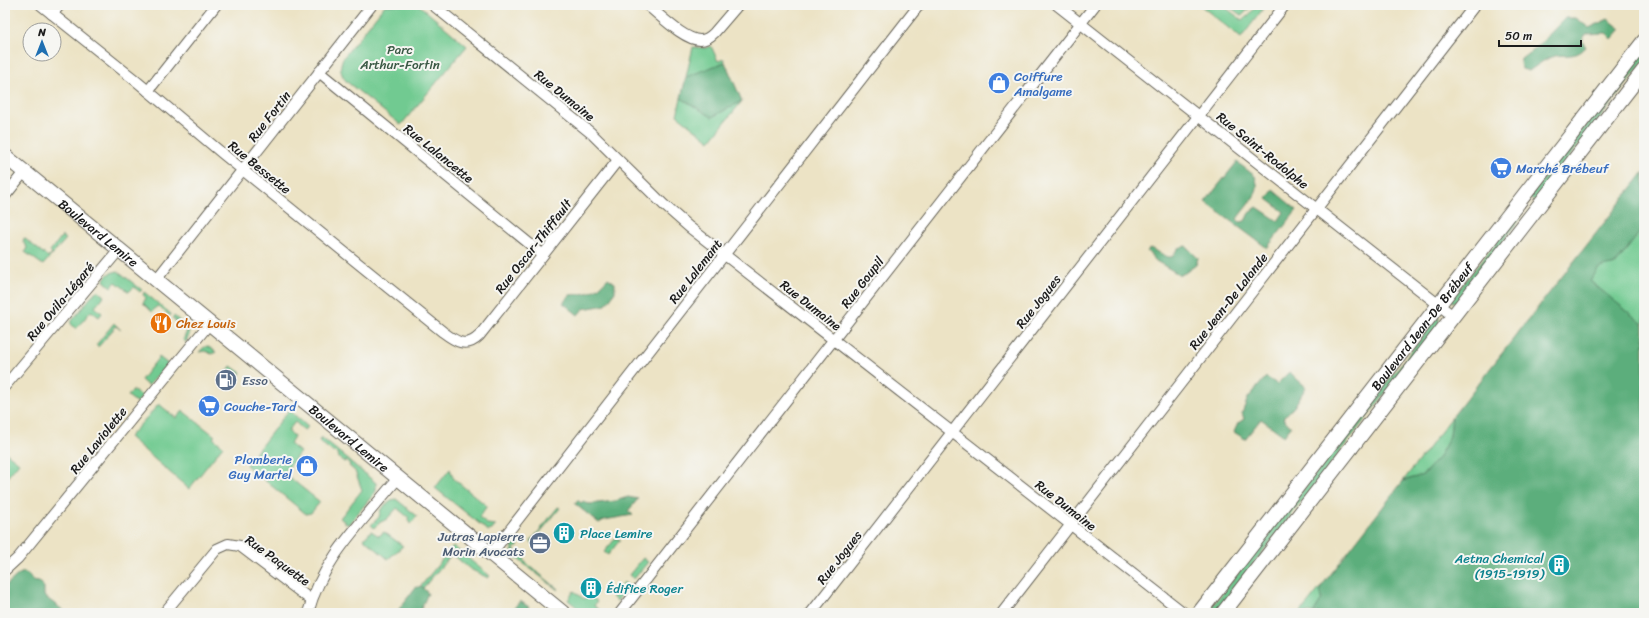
<svg xmlns="http://www.w3.org/2000/svg" width="1649" height="618" font-family="Sriracha,sans-serif">
  <style>
    .green { fill: #71ca91; stroke: #467356 }
    .forest { fill: #5cae7b; stroke: #3c654c }
    .lines { fill: none; stroke-linecap: round; stroke-linejoin: round }
    .minor-casing { stroke: #656257; stroke-width: 12 }
    .secondary-casing { stroke: #656257; stroke-width: 16 }
    .minor { stroke: #fff; stroke-width: 10 }
    .secondary { stroke: #fff; stroke-width: 14 }
    .labels { text-anchor: middle; stroke-width: 4; stroke-linejoin: round; paint-order: stroke }
    .park-label { font-size: 13px; fill: #3a5945; stroke: #f6f6f2 }
    .shop-label { font-size: 13px; fill: #366cbe; stroke: #f6f6f2; text-anchor: start }
    .street-label { font-size: 13px; fill: #1c1c1c; stroke: #f6f6f2 }
    .food-label { font-size: 13px; fill: #c56008; stroke: #f6f6f2; text-anchor: start }
    .service-label { font-size: 13px; fill: #4e5e75; stroke: #f6f6f2; text-anchor: start }
    .culture-label { font-size: 13px; fill: #0d838f; stroke: #f6f6f2; text-anchor: start }
  </style>
  <rect width="100%" height="100%" fill="#f6f6f2"/>
  <filter id="ink" filterUnits="userSpaceOnUse"><feTurbulence type="fractalNoise" baseFrequency=".025" numOctaves="2"/><feDisplacementMap in="SourceGraphic" scale="8" xChannelSelector="R" yChannelSelector="G"/><feConvolveMatrix kernelMatrix="1 2 1 2 8 2 1 2 1" color-interpolation-filters="sRGB"/></filter>
  <filter id="wash" filterUnits="userSpaceOnUse"><feTurbulence type="fractalNoise" baseFrequency=".012" numOctaves="4" result="noise"/><feDisplacementMap in="SourceGraphic" scale="16" xChannelSelector="R" yChannelSelector="G"/><feGaussianBlur stdDeviation="0.9" result="paint"/><feColorMatrix in="noise" values="0 0 0 0 0 0 0 0 0 0 0 0 0 0 0 0 0 1.4 0 .05"/><feComposite in="paint" operator="in"/></filter>
  <g filter="url(#wash)">
    <rect width="100%" height="100%" fill="#ece3c5"/>
    <g class="green">
      <path d="M385,5H419L467,46L401,125L347,82C340,74 339,67 343,58Z"/>
      <path d="M1200,5H1222L1242,20L1249,15L1257,5H1266L1241,38Z"/>
      <path d="M1227,5H1252L1242,16Z"/>
      <path d="M711,46L718,61L724,59L725,62L686,77L693,47L706,48Z"/>
      <path d="M1644,50V61L1536,200L1530,199V196Z"/>
      <path d="M681,98L712,117L742,101L710,141L677,115Z"/>
      <path d="M1518,215L1520,216V219L1457,301L1452,302L1451,299Z"/>
      <path d="M1644,226V325L1590,281L1599,268L1616,264Z"/>
      <path d="M62,236L66,239L43,265L25,252L27,247L23,242L24,238L48,257L52,253L50,251Z"/>
      <path d="M118,271L142,290L140,292L134,287L129,292L116,282L111,287L104,281C104,275 112,272 118,271Z"/>
      <path d="M98,291L104,296L95,307L102,313L99,317L91,311L76,329L71,324V322L95,292Z"/>
      <path d="M144,292L171,314L170,316L159,307L157,306L152,312L143,303L146,298L143,295Z"/>
      <path d="M174,316L189,329V335L186,342L183,340L187,331L172,318Z"/>
      <path d="M1437,318H1439V324L1215,613H1207Z"/>
      <path d="M114,323L121,330L116,326L99,346H97L96,345Z"/>
      <path d="M207,346L216,352L212,354L205,351L199,352L203,348Z"/>
      <path d="M159,357L168,364L148,386L141,380Z"/>
      <path d="M231,366L241,373L237,377H231L227,373Z"/>
      <path d="M133,390L142,396L137,403L128,396Z"/>
      <path d="M159,404L176,418L183,411L215,436L213,438L223,446L189,489L129,437Z"/>
      <path d="M289,410L308,427L304,430L295,422L288,431L294,436L290,444L300,452L284,473L320,502L311,513L306,514L246,465Z"/>
      <path d="M1452,417L1450,436L1439,457L1423,475L1403,481Z"/>
      <path d="M321,437L376,483V491L373,495L348,525L340,518L362,490L355,471L349,466L350,464L346,461L344,462L338,457L339,455L335,452L334,453L319,441Z"/>
      <path d="M5,452L19,463L5,480Z"/>
      <path d="M450,469L454,479L487,506L479,517L487,524L496,525L492,530L488,531L486,529L435,488Z"/>
      <path d="M396,499L417,516L411,524L407,520L409,518L397,508L387,519L379,523L374,528L371,525L379,517L381,509L391,500Z"/>
      <path d="M558,507L560,508L533,541L544,550L543,552L531,542L532,540Z"/>
      <path d="M371,531L379,536L384,532L403,546L388,559L364,539Z"/>
      <path d="M616,538L620,540L608,555L604,552Z"/>
      <path d="M516,542L518,544V547H516L514,549L517,554L520,551L525,560L524,561L558,589V590L514,556L511,552L513,551L512,547Z"/>
      <path d="M453,546L490,576L488,578L470,569L452,554L423,588L421,586Z"/>
      <path d="M643,558L648,562L634,579L629,575Z"/>
      <path d="M624,582L628,586L617,601L612,597Z"/>
      <path d="M1320,588L1322,599L1313,613H1300Z"/>
      <path d="M574,591L584,599L588,595L597,601L594,606L604,613H584L568,600Z"/>
    </g>
    <g class="forest">
      <path d="M1565,18H1576L1589,28L1608,19L1621,29L1612,39L1606,33L1586,34L1582,41L1586,47C1574,61 1561,51 1547,59C1541,62 1535,67 1529,71L1522,69L1520,64L1521,59L1537,47Z"/>
      <path d="M725,62L742,101L712,117L681,98L686,77Z"/>
      <path d="M1237,162L1255,176C1256,180 1258,185 1257,189C1256,197 1242,211 1237,219L1240,222L1245,221L1249,213L1257,207L1278,221L1284,212L1267,199L1273,190L1297,210L1267,248L1205,202Z"/>
      <path d="M1644,172V226L1616,264L1599,268L1590,281L1644,325V613H1313L1322,599L1320,588L1403,481L1423,475L1439,457L1450,436L1452,417Z"/>
      <path d="M1186,246L1198,258L1196,265L1185,273L1180,275L1156,261L1147,251L1150,248L1168,257H1172L1178,248Z"/>
      <path d="M608,278L615,283V292L606,305L583,309L578,315L563,303L570,295C590,293 595,293 608,278Z"/>
      <path d="M1289,372L1306,387L1294,407L1283,418L1291,427L1284,436L1261,419L1245,439L1234,432L1238,423L1244,419L1242,413L1248,398L1266,377L1277,384Z"/>
      <path d="M628,497L638,499L628,511L633,515L604,520L599,523L575,504L578,500L581,503L583,501L589,504L615,501Z"/>
      <path d="M24,572L29,575L33,581L39,582L44,587V596L67,613H5V586L19,574Z"/>
      <path d="M421,586L428,593L421,609L417,613H396L415,588Z"/>
      <path d="M520,601L529,607L525,613H513L514,608Z"/>
    </g>
  </g>
  <g filter="url(#ink)">
    <g class="lines">
      <g class="minor-casing">
        <g id="minor">
          <path d="M41,5L135,80L223,154L443,332C455,341 466,349 479,336L618,160"/>
          <path d="M433,5L591,133L664,205L689,227L1184,613"/>
          <path d="M647,5C660,15 684,40 700,40C705,40 710,37 714,33L738,5"/>
          <path d="M1057,5L1453,316"/>
          <path d="M52,14L60,5"/>
          <path d="M319,72L542,254"/>
          <path d="M148,91L216,5"/>
          <path d="M5,196L24,172"/>
          <path d="M156,280L372,5"/>
          <path d="M5,386L119,250"/>
          <path d="M491,554L919,5"/>
          <path d="M5,570L18,558L209,324"/>
          <path d="M164,613L217,549L228,544L240,546L311,600"/>
          <path d="M308,613C322,559 364,520 398,478"/>
          <path d="M620,613L1095,5"/>
          <path d="M811,613L1285,5"/>
          <path d="M1002,613L1475,5"/>
        </g>
      </g>
      <g class="secondary-casing">
        <g id="secondary">
          <path id="s1" d="M5,156L563,613"/>
          <path id="s2" d="M1199,613L1644,41"/>
          <path d="M1223,613L1644,70"/>
        </g>
      </g>
      <use href="#minor" class="minor"/>
      <use href="#secondary" class="secondary"/>
    </g>
  </g>
  <defs>
    <g id="shop-disc" transform="scale(1.15)"><circle r="9.5" fill="#3f7fe0" stroke="#f6f6f2"/><path d="M-5-2.5h2.3a2.7 3.5 0 0 1 5.4 0H5L5.5 6h-11ZM-1.5-2.5h3a1.5 2.3 0 0 0-3 0Z" fill="#fff"/></g>
    <g id="supermarket-disc" transform="scale(1.15)"><circle r="9.5" fill="#3f7fe0" stroke="#f6f6f2"/><path d="M-6-5.5h2.5l.6 2H6L4.5 2H-2.5L-4.4-4H-6ZM-1.5 3.2a1.3 1.3 0 1 0 .1 0ZM3 3.2a1.3 1.3 0 1 0 .1 0Z" fill="#fff"/></g>
    <g id="restaurant-disc" transform="scale(1.15)"><circle r="9.5" fill="#e8710a" stroke="#f6f6f2"/><path d="M-5-6h1v4h1v-4h1v4h1v-4h1v5L-1.5 .5V6h-2V.5L-5-1ZM5-6V6H3V1.5H1.5Q1.5-4 5-6Z" fill="#fff"/></g>
    <g id="fuel-disc" transform="scale(1.15)"><circle r="9.5" fill="#5c6f8a" stroke="#f6f6f2"/><path d="M-5.5-6h7V0h2V4h1.3V-2.5L3-4.5l.8-.8L6-3V5H2.5V1h-1V6h-7ZM-4.2-4.7v3.2H.2V-4.7Z" fill="#fff"/></g>
    <g id="building-disc" transform="scale(1.15)"><circle r="9.5" fill="#0f9aa8" stroke="#f6f6f2"/><path d="M-4-6H4V6H1V3H-1V6H-4ZM-2.5-4.3h1.7v1.8h-1.7ZM.8-4.3h1.7v1.8H.8ZM-2.5-1h1.7V.8h-1.7ZM.8-1h1.7V.8H.8Z" fill="#fff"/></g>
    <g id="office-disc" transform="scale(1.15)"><circle r="9.5" fill="#5c6f8a" stroke="#f6f6f2"/><path d="M-6-3h4V-5.5h4V-3h4V5H-6ZM-1-4.5V-3h2v-1.5ZM-6 0V1H6V0Z" fill="#fff"/></g>
  </defs>
  <g fill-rule="evenodd">
    <use href="#shop-disc" x="999" y="83"/>
    <use href="#supermarket-disc" x="1501" y="168"/>
    <use href="#restaurant-disc" x="161" y="323"/>
    <use href="#fuel-disc" x="226" y="380"/>
    <use href="#supermarket-disc" x="209" y="406"/>
    <use href="#shop-disc" x="307" y="466"/>
    <use href="#building-disc" x="564" y="533"/>
    <use href="#office-disc" x="540" y="543"/>
    <use href="#building-disc" x="1559" y="565"/>
    <use href="#building-disc" x="591" y="588"/>
  </g>
  <g class="labels">
    <g class="park-label">
      <text x="400" y="54">Parc<tspan x="400" dy="15">Arthur-Fortin</tspan></text>
    </g>
    <g class="shop-label">
      <text x="1014" y="81">Coiffure<tspan x="1014" dy="15">Amalgame</tspan></text>
      <text x="1516" y="173">Marché Brébeuf</text>
      <text x="224" y="411">Couche-Tard</text>
      <text x="292" y="464" text-anchor="end">Plomberie<tspan x="292" dy="15">Guy Martel</tspan></text>
    </g>
    <g class="street-label">
      <text transform="translate(565 95) rotate(39)" y="5">Rue Dumaine</text>
      <text transform="translate(269 116) rotate(-52)" y="5">Rue Fortin</text>
      <text transform="translate(1263 150) rotate(39)" y="5">Rue Saint-Rodolphe</text>
      <text transform="translate(439 153) rotate(39)" y="5">Rue Lalancette</text>
      <text transform="translate(260 167) rotate(39)" y="5">Rue Bessette</text>
      <text dy="5" stroke="none"><textPath href="#s1" startOffset="121">Boulevard Lemire</textPath></text>
      <text transform="translate(533 246) rotate(-52)" y="5">Rue Oscar-Thiffault</text>
      <text transform="translate(695 271) rotate(-52)" y="5">Rue Lalemant</text>
      <text transform="translate(862 282) rotate(-52)" y="5">Rue Goupil</text>
      <text transform="translate(60 301) rotate(-50)" y="5">Rue Ovila-Légaré</text>
      <text transform="translate(1038 301) rotate(-52)" y="5">Rue Jogues</text>
      <text transform="translate(1228 301) rotate(-52)" y="5">Rue Jean-De Lalande</text>
      <text transform="translate(811 305) rotate(38)" y="5">Rue Dumaine</text>
      <text dy="5" stroke="none"><textPath href="#s2" startOffset="363">Boulevard Jean-De Brébeuf</textPath></text>
      <text dy="5" stroke="none"><textPath href="#s1" startOffset="445">Boulevard Lemire</textPath></text>
      <text transform="translate(98 440) rotate(-51)" y="5">Rue Laviolette</text>
      <text transform="translate(1066 505) rotate(38)" y="5">Rue Dumaine</text>
      <text transform="translate(839 557) rotate(-52)" y="5">Rue Jogues</text>
      <text transform="translate(278 560) rotate(36)" y="5">Rue Paquette</text>
    </g>
    <g class="food-label">
      <text x="176" y="328">Chez Louis</text>
    </g>
    <g class="service-label">
      <text x="242" y="385">Esso</text>
      <text x="524" y="541" text-anchor="end">Jutras Lapierre<tspan x="524" dy="15">Morin Avocats</tspan></text>
    </g>
    <g class="culture-label">
      <text x="580" y="538">Place Lemire</text>
      <text x="1544" y="563" text-anchor="end">Aetna Chemical<tspan x="1544" dy="15">(1915-1919)</tspan></text>
      <text x="606" y="593">Édifice Roger</text>
    </g>
  </g>
  <rect width="1649" height="618" fill="none" stroke="#f6f6f2" stroke-width="20"/>
  <g transform="translate(42 42)"><circle r="19" fill="#f6f6f2" stroke="#9f9f9c"/>
  <path d="M0-3L7 15L0 10L-7 15Z" fill="#1f6fb2"/>
  <text y="-6" font-size="11" font-weight="bold" text-anchor="middle" fill="#1c1c1c">N</text>
  </g>
  <path d="M1499 40v6h82v-6" fill="none" stroke="#1c1c1c" stroke-width="2"/>
  <text x="1505" y="40" font-size="12" fill="#1c1c1c" stroke="#f6f6f2" stroke-width="3" paint-order="stroke">50 m</text>
</svg>
